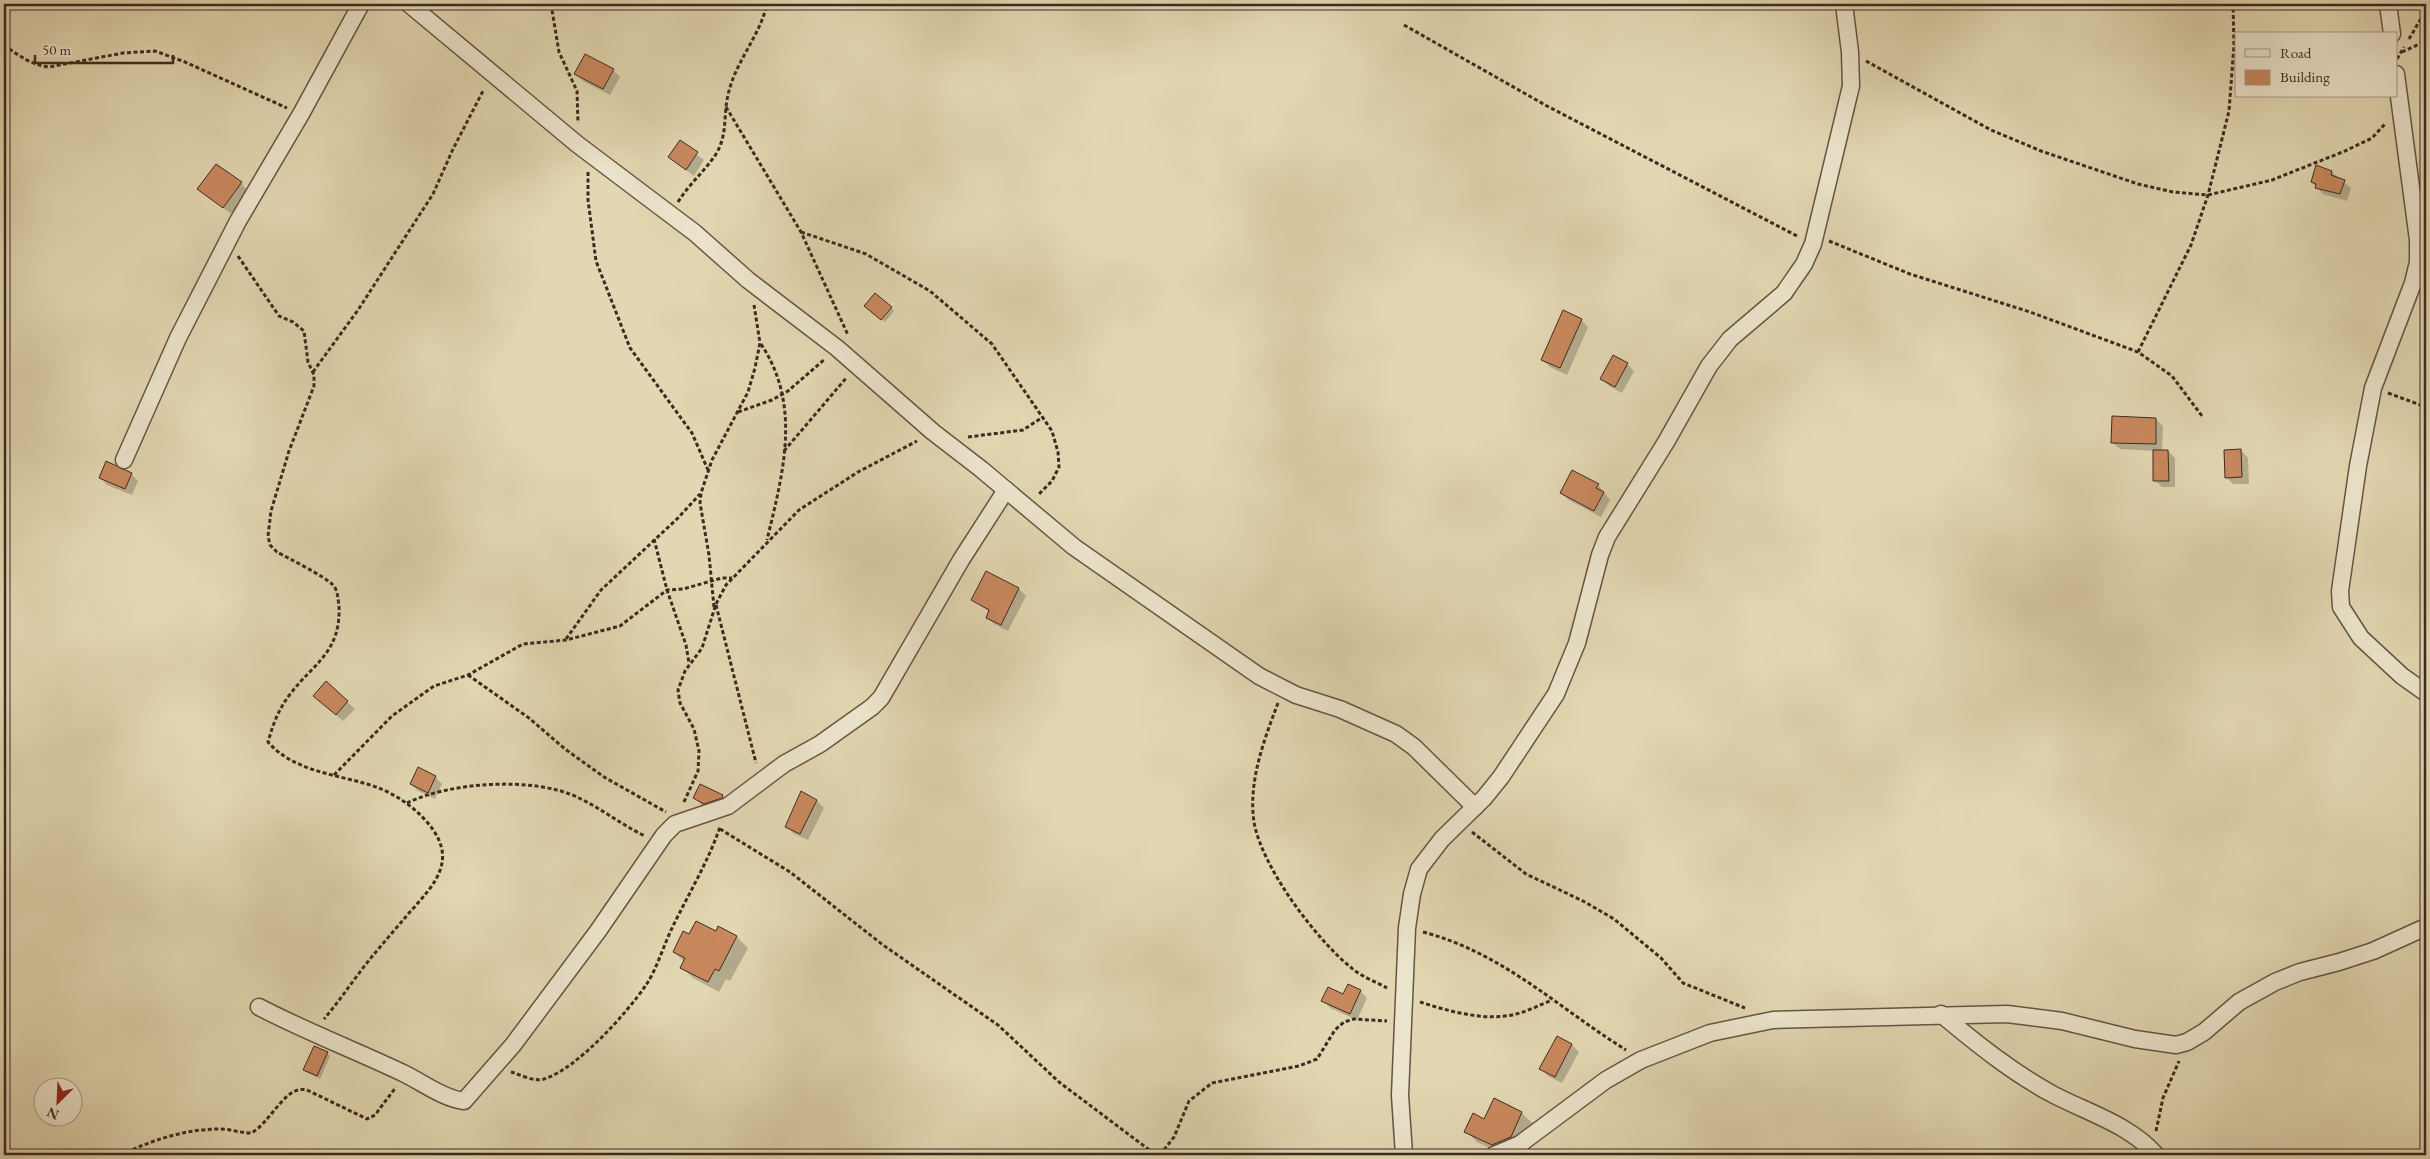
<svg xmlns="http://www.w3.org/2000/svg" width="2430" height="1159" font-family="'EB Garamond',serif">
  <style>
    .shadow { fill: #0003 }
    .building { fill: #c9885e; stroke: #3d2a20 }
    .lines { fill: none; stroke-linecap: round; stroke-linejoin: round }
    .minor-casing { stroke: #654; stroke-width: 19 }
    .path { stroke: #3d2a20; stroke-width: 3; stroke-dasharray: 4 2.5; stroke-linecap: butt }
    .minor { stroke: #ece5cd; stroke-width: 16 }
  </style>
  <rect width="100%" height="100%" fill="#e2d7b2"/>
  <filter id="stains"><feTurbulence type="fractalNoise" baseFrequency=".004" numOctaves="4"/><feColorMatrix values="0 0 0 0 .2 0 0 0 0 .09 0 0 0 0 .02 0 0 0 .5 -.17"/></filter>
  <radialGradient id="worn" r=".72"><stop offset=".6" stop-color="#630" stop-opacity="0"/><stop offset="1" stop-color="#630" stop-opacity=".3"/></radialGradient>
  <g class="shadow">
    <path d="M613,70L620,77L610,95L583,81L576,74Z"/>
    <path d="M680,142L704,160L694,176L669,157Z"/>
    <path d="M2332,172L2351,188L2347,201L2323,194L2312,182Z"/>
    <path d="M241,183L248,191L231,214L199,189Z"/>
    <path d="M891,308L894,311L885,322L869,309Z"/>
    <path d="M1581,320L1588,327L1567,375L1550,367L1543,360Z"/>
    <path d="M1627,364L1634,371L1622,393L1609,386L1602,379Z"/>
    <path d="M2156,419L2163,426L2162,451H2168L2175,458V487H2162L2155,480V451L2120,449L2112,442Z"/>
    <path d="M2241,450L2248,458L2249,484H2233L2226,477Z"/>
    <path d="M131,474L138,481L132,495L107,485L100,477Z"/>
    <path d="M1598,485L1610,500L1601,517L1569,500L1561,493Z"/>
    <path d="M986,573L1019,589L1026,596L1008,631L994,624L987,617L990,612L973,600Z"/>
    <path d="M326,683L355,709L343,721L322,703Z"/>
    <path d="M435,777L442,784L435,799L418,791L411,784Z"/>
    <path d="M802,793L817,801L824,808L808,840L794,834L787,827Z"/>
    <path d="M722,796L729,804L712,810L702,805L695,798Z"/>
    <path d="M719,928L737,937L748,948L730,981L726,979L719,992L693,978L682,967L685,962L674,952L690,936L716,932Z"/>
    <path d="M1360,991L1367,998L1357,1020L1330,1008L1323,1000Z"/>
    <path d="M1558,1037L1572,1045L1579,1052L1562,1083L1548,1076L1541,1069Z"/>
    <path d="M327,1053L330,1056L320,1079L304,1070Z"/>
    <path d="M1494,1100L1522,1113L1533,1124L1521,1148L1504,1155L1477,1142L1466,1131L1484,1120Z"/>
  </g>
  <g class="building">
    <path d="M585,54L614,69L603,89L574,74Z"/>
    <path d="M680,140L698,152L686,170L668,157Z"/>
    <path d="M216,164L242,182L223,208L197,189Z"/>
    <path d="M2316,165L2332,171L2331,175L2345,180L2340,194L2315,188L2316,184L2311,182Z"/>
    <path d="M875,293L892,307L881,320L864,306Z"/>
    <path d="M1563,310L1582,319L1560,368L1541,360Z"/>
    <path d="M1613,355L1628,363L1615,387L1600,379Z"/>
    <path d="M2112,416L2156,418V444L2111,443Z"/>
    <path d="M2241,449L2242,477L2225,478L2224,450Z"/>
    <path d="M2153,450H2168L2169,481H2153Z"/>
    <path d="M106,461L132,473L125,489L99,478Z"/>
    <path d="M1572,470L1599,484L1596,488L1604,492L1594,511L1560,493Z"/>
    <path d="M986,571L1019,588L1001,625L986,618L989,610L971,600Z"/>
    <path d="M326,681L348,701L336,715L313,696Z"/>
    <path d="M418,767L436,776L428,793L410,784Z"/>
    <path d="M700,784L723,795L722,798L704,804L693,798Z"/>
    <path d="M801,791L817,800L800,834L785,827Z"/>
    <path d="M696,921L716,931L718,926L737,936L719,971L715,969L708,982L680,968L685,958L673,952L683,931L689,934Z"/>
    <path d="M1348,984L1361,990L1350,1014L1321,1001L1328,987L1343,994Z"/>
    <path d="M1557,1036L1572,1044L1555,1077L1539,1069Z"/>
    <path d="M314,1046L328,1052L317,1076L303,1070Z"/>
    <path d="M1494,1098L1522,1112L1511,1137L1492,1145L1464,1132L1473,1113L1484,1119Z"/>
  </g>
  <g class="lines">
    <g class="minor-casing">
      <g id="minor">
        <path d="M409,4L577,144L695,233L748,280L837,348L933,432L981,469L1074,547L1259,676L1296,695L1340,709L1396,734L1414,747L1475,807"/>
        <path d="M2388,4L2392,34"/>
        <path d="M2396,74L2418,240V262L2413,283L2373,388L2358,466L2340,591L2341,607L2361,638L2402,676L2426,693"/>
        <path d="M124,460L178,338L238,221L301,114L361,4"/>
        <path d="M259,1007C307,1032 357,1051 405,1074C423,1083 445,1099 464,1101L513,1045L598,931L664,835L675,824L728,806L784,764L820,744L872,707L881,698L961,560L1006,490"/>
        <path d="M1941,1014C1977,1044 2013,1073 2054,1095C2089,1113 2130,1125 2156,1155"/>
        <path d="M1404,1155L1400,1095L1407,928L1412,894L1419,869L1442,839L1484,798L1501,777L1556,694L1577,643L1600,555L1607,537L1666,442L1709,366L1730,339L1784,293L1804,264L1813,244L1851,86L1850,52L1844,4"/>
        <path d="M1494,1155L1520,1144L1606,1080L1641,1060L1710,1033L1773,1020L2007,1014L2062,1021L2135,1039L2176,1045L2187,1042L2204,1032L2239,1002L2275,982L2300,972L2339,962L2373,951L2426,927"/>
      </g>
    </g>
    <g class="path">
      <path d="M551,4L559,52L577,91L578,123"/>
      <path d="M1404,25L1547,106L1799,237"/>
      <path d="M2409,39L2426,10"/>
      <path d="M4,45C18,55 31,65 49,67L123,53L155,51L185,62L287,108"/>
      <path d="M2402,52L2426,41"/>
      <path d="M2397,59L2404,47"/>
      <path d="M1866,61L1991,130L2041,151L2138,184L2173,192L2208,195L2272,180L2345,151L2372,138L2385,124"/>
      <path d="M726,107L801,232L848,335"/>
      <path d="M588,172V200L596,261L630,348L692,433L708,470"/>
      <path d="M678,202C689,184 705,171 716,154C728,134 723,116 728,95C735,62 760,36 767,4"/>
      <path d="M801,232L866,254L930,291L992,344L1052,431L1058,452L1059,467L1052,481L1038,495"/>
      <path d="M1829,241L1910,274L2030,312L2138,352L2172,376L2202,416"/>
      <path d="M238,256L279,316L293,322L304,331L308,362L314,375V386L289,451L271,511L268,536L270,545L277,552C288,558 326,577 333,585C338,590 338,600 339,606C341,652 314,663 291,693C279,708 273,724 268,742C292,770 333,774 367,784C391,791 411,804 427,822C459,859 436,883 409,913C398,926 386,940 375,953C357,974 342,998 324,1019"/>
      <path d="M761,344C802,406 783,473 767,540"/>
      <path d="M2138,352L2191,245L2208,195L2229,111L2234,45L2233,4"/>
      <path d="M313,372L358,310L433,194L453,149L484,89"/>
      <path d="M2388,393L2426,407"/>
      <path d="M738,412L772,400L788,391L825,359"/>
      <path d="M968,437L1023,430L1043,417"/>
      <path d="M784,451L847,377"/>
      <path d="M654,539L667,590L686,645L689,663"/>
      <path d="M716,605L756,763"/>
      <path d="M714,607L709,555L700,503L701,493L712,460L748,392L755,368L760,343L754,305"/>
      <path d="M566,639L601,590L678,518L700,494"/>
      <path d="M468,675L529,718L565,749L604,777L666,812"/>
      <path d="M1278,703C1264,740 1248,782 1254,822C1262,868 1317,941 1354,970C1363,977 1376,982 1387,988"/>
      <path d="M334,775L392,716L434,686L468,675L523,644L566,640L620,626L667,590L683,589L722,578H732"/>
      <path d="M684,802L698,771L699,751L694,729L680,703L678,690L685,671L702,648L716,604L726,585L799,510L858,472L917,441"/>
      <path d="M407,803C450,782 535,776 579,798C602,809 622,825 645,836"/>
      <path d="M720,829L790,872L883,945L998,1025L1059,1082L1156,1155"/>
      <path d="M1472,832L1526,874L1583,901L1614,919L1661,958L1683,983L1745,1008"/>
      <path d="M1423,932C1503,953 1557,1007 1626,1050"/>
      <path d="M1420,1002C1448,1011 1486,1022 1516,1014C1528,1011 1540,1005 1552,1000"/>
      <path d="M511,1072C521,1075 534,1082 544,1079C577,1069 627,1013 646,985C657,969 664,944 673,926C689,893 708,862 720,827"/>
      <path d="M2156,1131L2163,1098L2179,1061"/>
      <path d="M121,1155C152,1140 185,1129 220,1129C231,1129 240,1133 251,1133C271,1123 285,1084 307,1090L367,1119L375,1115L396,1087"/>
      <path d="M1160,1155L1174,1137L1189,1101L1212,1083L1299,1066L1317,1059L1335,1030L1344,1022L1354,1019L1387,1021"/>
    </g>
    <use href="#minor" class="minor"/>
  </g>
  <rect width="2430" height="1159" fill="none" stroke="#e2d7b2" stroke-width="20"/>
  <rect x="5" y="5" width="2420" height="1149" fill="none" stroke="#3d2a20" stroke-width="2.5"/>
  <rect x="10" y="10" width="2410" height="1139" fill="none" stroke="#3d2a20"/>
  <rect x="2235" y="32" width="162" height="65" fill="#ece5cd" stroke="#a69a88"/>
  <rect x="2245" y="49" width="25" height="8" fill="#ece5cd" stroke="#a69a88"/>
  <text x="2280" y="58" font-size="15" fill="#3d2a20">Road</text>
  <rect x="2245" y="70" width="25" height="15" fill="#c9885e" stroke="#a69a88"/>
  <text x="2280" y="82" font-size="15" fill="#3d2a20">Building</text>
  <g transform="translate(58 1102) rotate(204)"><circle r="24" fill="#ece5cd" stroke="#a69a88"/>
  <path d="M0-4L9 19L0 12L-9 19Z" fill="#8f2418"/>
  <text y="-8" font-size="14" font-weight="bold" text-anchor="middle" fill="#3d2a20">N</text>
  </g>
  <path d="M35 55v8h138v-8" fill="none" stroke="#3d2a20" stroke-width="2.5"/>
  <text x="42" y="55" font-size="15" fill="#3d2a20" stroke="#ece5cd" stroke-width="4" paint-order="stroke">50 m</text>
  <rect width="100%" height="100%" filter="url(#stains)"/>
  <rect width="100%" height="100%" fill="url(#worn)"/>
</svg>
